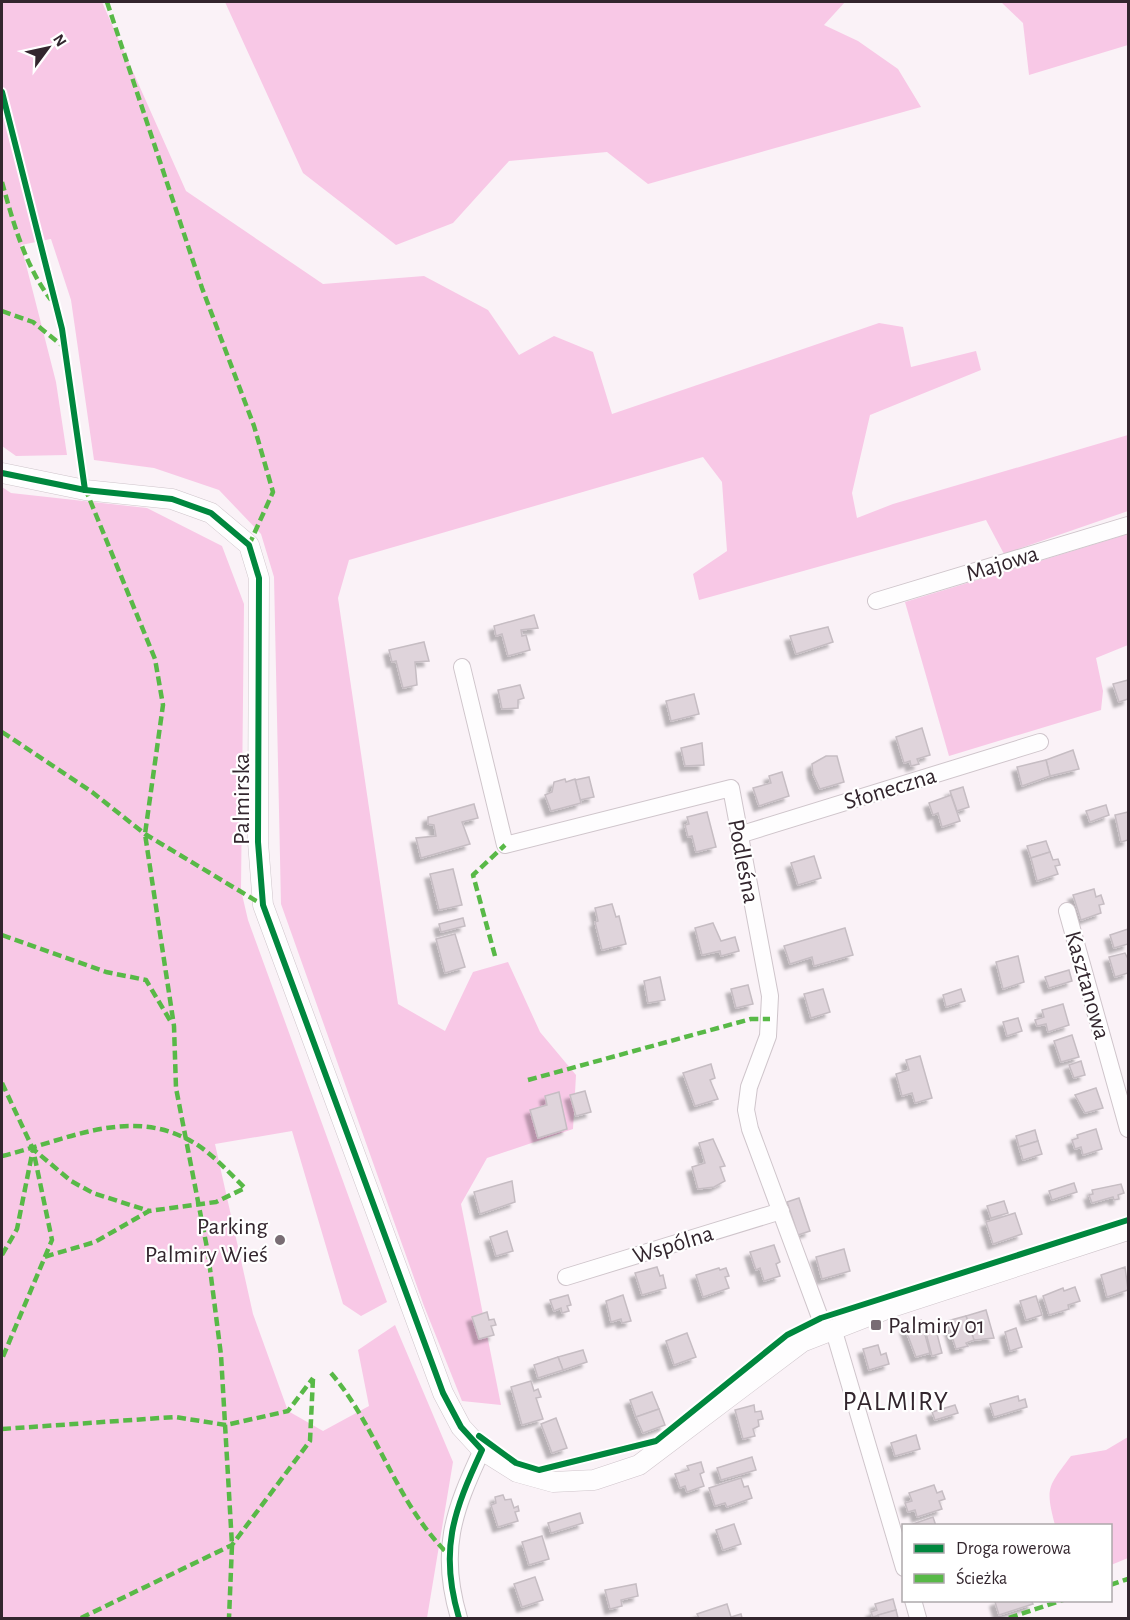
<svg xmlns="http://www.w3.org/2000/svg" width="1130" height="1620" font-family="'Alegreya Sans',sans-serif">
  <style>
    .green { fill: #f8c8e6 }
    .building { fill: #dfd4db; stroke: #c6bdc3; stroke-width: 1.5; filter: url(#shadow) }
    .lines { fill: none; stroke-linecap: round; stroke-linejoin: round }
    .minor-casing { stroke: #cfc5cb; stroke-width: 18 }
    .tertiary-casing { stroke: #cfc5cb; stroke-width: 21 }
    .minor { stroke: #fefdfe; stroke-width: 16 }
    .tertiary { stroke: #fefdfe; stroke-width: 20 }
    .quiet { stroke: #58b947; stroke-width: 4.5; stroke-dasharray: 9 4.5; stroke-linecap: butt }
    .cycleway-casing { stroke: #fff; stroke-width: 10 }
    .cycleway { stroke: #00873e; stroke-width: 6 }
    .poi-dot { fill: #796d74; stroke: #fff; stroke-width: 2 }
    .labels { text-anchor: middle; stroke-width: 4.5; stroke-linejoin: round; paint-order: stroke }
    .street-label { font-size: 24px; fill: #33262e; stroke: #fff }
    .poi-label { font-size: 24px; fill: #33262e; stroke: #fff; text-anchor: end }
    .quarter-label { font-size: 27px; letter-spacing: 1.5px; fill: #33262e; stroke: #fff }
  </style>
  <defs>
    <filter id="shadow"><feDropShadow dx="-5" dy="5" stdDeviation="1.5" flood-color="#0004"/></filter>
  </defs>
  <rect width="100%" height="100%" fill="#faf2f7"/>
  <g class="green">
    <path d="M2,2H102L186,191L323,284L424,276L488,310L519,355L554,336L593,352L612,414L879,323L903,327L911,367L976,351L981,370L870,415L852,493L857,518L893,504L1128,435V511L1004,554L986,520L699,600L693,574L727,551L722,482L703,457L349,560L338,598L398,1004L445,1031L473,972L508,962L540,1032L576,1075L573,1129L487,1158L461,1204L501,1405L462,1401L424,1306L281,904L274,577L261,534L219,490L154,468L94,460L71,300L51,239L21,245L56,382L67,455L16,456L2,446Z"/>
    <path d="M225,2H845L824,25L858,41L898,69L921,107L648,184L607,152L509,161L453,223L396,245L303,173Z"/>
    <path d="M1001,2H1128V45L1029,75L1023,23Z"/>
    <path d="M2,487L11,493L147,508L222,546L244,604L241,890L248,920L387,1302L361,1316L343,1304L292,1131L215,1144L253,1314L288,1411L323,1431L369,1406L358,1350L395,1325L453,1462L427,1618H2Z"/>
    <path d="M1128,534V645L1096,658L1103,691L1101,710L949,756L905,602Z"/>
    <path d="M1128,1437V1558L1111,1565L1110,1526L1055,1525C1045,1487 1048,1487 1071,1456L1106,1450Z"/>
  </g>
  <g class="building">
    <path d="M534,615L538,628L521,630L522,636L526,635L530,650L508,656L502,634L496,636L494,626Z"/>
    <path d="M828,627L833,642L796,654L790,636Z"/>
    <path d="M424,642L429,661L415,662L417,685L403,688L396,661L392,662L389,650Z"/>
    <path d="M1128,680V699L1119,702L1113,684Z"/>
    <path d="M520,685L524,698L518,700V708L502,709L498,690Z"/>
    <path d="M694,694L699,714L671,721L666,701Z"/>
    <path d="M922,728L930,755L917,759L919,764L911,766L910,761L904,763L896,737Z"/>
    <path d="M702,743L704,765L685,766L681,748Z"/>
    <path d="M1073,750L1079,769L1050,776L1046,760Z"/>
    <path d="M826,756H837L844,782L820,789L813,774L812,764Z"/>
    <path d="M1046,760L1050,776L1022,786L1017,767Z"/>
    <path d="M782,772L789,796L759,806L753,788L771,783L769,776Z"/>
    <path d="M589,777L594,797L580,800L575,780Z"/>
    <path d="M565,779L566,782L575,779L581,803L551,811L545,795L552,792L554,782Z"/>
    <path d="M963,787L969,807L957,811L950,791Z"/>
    <path d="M951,795L960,821L942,827L938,813L933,815L929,803Z"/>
    <path d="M474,804L478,818L462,822L470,844L421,858L416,838L436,836L434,825L428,824V817Z"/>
    <path d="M1106,805L1109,815L1090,822L1086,811Z"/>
    <path d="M707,812L716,847L696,852L692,836L688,837L685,825L689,824L687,817Z"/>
    <path d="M1128,812V840L1121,842L1115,815Z"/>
    <path d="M1046,841L1050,852L1031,858L1027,846Z"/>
    <path d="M1050,852L1053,860L1058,859L1060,865L1055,866L1058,874L1037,881L1031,858Z"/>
    <path d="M814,856L821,878L798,885L791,863Z"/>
    <path d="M453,869L462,905L439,910L430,874Z"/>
    <path d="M1094,889L1096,897L1101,895L1104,904L1099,905L1101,913L1081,920L1073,895Z"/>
    <path d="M612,904L616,917L619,916L626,944L602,950L595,922L598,921L595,908Z"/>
    <path d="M463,918L465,926L441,932L439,924Z"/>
    <path d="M713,923L721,941L735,937L739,951L721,956L720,951L702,955L695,928Z"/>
    <path d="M845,928L853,955L814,966L812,957L790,964L784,946Z"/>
    <path d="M1128,929V944L1114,948L1110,935Z"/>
    <path d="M455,934L465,967L445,973L436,939Z"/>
    <path d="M1125,953L1128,959V973L1115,977L1109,957Z"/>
    <path d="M1018,956L1024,982L1003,989L996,962Z"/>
    <path d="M1069,970L1072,981L1049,988L1045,977Z"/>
    <path d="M660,977L665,1000L648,1003L644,981Z"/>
    <path d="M748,985L753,1004L736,1008L731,989Z"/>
    <path d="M823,989L830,1012L811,1018L804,994Z"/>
    <path d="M961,989L965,1001L946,1007L943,995Z"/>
    <path d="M1063,1004L1069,1025L1048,1032L1046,1024L1037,1026L1035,1020L1044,1017L1042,1010Z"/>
    <path d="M1018,1018L1022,1031L1007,1036L1003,1022Z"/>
    <path d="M1072,1035L1079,1057L1061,1062L1054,1041Z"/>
    <path d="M920,1056L932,1098L915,1103L912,1093L902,1096L896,1074L909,1070L906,1060Z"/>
    <path d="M1081,1061L1085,1075L1074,1078L1069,1065Z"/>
    <path d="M711,1064L715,1078L710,1080L718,1099L695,1106L683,1073Z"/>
    <path d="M1096,1088L1103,1108L1085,1113L1075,1095Z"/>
    <path d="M585,1091L591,1112L576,1116L570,1095Z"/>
    <path d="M559,1092L567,1129L538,1138L530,1110L547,1105L545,1096Z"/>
    <path d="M1096,1129L1102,1149L1083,1155L1081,1147L1075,1149L1072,1140L1078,1138L1077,1135Z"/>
    <path d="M1035,1130L1038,1141L1019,1147L1016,1136Z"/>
    <path d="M713,1139L725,1166L720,1167L725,1181L714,1187L698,1189L692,1167L705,1163L699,1143Z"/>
    <path d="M1038,1141L1042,1154L1023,1160L1019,1147Z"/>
    <path d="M512,1181L515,1202L480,1214L474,1192Z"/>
    <path d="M1074,1183L1077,1192L1052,1200L1049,1191Z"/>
    <path d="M1121,1184L1124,1193L1118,1195L1119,1199L1114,1200L1113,1197L1092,1203L1089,1195L1093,1194L1092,1190Z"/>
    <path d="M799,1198L810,1231L798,1235L787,1202Z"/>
    <path d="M1004,1201L1008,1213L991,1218L987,1206Z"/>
    <path d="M1015,1213L1022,1234L993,1244L986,1222Z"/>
    <path d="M507,1231L513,1251L496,1256L490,1237Z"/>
    <path d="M774,1245L780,1262L776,1264L780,1276L764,1281L760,1268L756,1270L750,1252Z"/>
    <path d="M844,1249L850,1271L822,1279L816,1257Z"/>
    <path d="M657,1267L660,1276L663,1275L666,1288L642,1295L635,1273Z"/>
    <path d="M1125,1267L1128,1290L1107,1297L1101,1275Z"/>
    <path d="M719,1268L720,1270L726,1268L729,1276L725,1277L729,1288L703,1297L696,1275Z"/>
    <path d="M1075,1287L1080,1301L1068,1305L1069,1309L1049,1315L1043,1296L1063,1288L1064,1291Z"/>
    <path d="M568,1295L571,1305L567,1306L569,1311L562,1313L561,1308L554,1311L550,1300Z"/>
    <path d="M623,1295L631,1321L622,1323L621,1319L611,1322L606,1301Z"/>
    <path d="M1036,1296L1042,1315L1026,1320L1020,1301Z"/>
    <path d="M986,1310L994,1338L974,1340L966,1316Z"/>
    <path d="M487,1312L489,1320L494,1319L496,1325L491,1326L494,1335L479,1339L472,1317Z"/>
    <path d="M966,1316L974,1340L966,1343L968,1346L956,1349L947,1321Z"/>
    <path d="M921,1320L930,1353L916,1357L905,1328Z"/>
    <path d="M1016,1328L1022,1347L1010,1351L1005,1332Z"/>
    <path d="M936,1330L942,1353L932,1356L926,1333Z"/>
    <path d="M687,1333L696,1357L674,1365L666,1341Z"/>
    <path d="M878,1345L881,1355L886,1353L889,1364L869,1370L863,1349Z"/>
    <path d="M583,1350L587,1362L563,1370L558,1357Z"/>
    <path d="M558,1357L563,1370L538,1378L534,1365Z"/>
    <path d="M531,1381L534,1391L538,1389L541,1397L536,1398L543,1419L522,1425L511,1387Z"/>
    <path d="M652,1392L659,1409L636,1417L630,1400Z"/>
    <path d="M1018,1396L1019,1401L1025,1399L1027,1407L994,1417L990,1404Z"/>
    <path d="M754,1405L755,1412L761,1411L763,1419L758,1420L759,1426L753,1429L755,1436L743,1439L735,1410Z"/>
    <path d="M955,1405L958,1413L935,1420L932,1412Z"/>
    <path d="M659,1409L665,1425L643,1433L636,1417Z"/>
    <path d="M556,1418L567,1448L552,1453L541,1424Z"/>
    <path d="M916,1435L920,1449L895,1456L891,1443Z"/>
    <path d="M752,1457L756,1470L721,1480L717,1468Z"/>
    <path d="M701,1462L704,1472L700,1474L704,1486L687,1492L685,1486L680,1488L675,1474L689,1470L687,1466Z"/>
    <path d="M741,1478L744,1487L748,1486L752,1498L727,1507L725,1503L715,1506L709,1488Z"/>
    <path d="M934,1485L937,1493L942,1491L945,1499L939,1501L942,1509L917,1517L915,1510L908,1512L905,1503L912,1501L909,1493Z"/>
    <path d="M503,1495L505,1500L511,1499L514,1508L518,1506L519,1511L515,1512L518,1521L498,1527L491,1505L496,1503L495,1497Z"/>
    <path d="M580,1513L583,1523L551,1533L548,1523Z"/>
    <path d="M933,1517L936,1526H913V1524Z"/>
    <path d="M734,1524L741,1544L723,1550L716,1530Z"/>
    <path d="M542,1536L549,1559L529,1565L522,1542Z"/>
    <path d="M535,1577L543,1600L522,1607L514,1584Z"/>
    <path d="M636,1584L638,1596L621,1600L622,1606L610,1609L605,1590Z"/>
    <path d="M893,1599L896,1610L873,1617L871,1612L877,1610L875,1604Z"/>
    <path d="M999,1600H1031L1033,1604L999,1615L995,1602Z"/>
    <path d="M727,1604L731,1617L741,1614L742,1618H699L697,1614Z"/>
    <path d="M896,1610L898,1618H879L878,1615Z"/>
  </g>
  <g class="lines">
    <g class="minor-casing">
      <g id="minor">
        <path d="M876,601L1128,525"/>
        <path d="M462,667L505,845L731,788L770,996L768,1036L749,1087L746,1110L750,1129L825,1331"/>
        <path d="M739,835L1040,742"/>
        <path d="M1067,911L1128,1129"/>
        <path d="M566,1277L781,1211"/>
        <path d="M833,1328L904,1568"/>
        <path d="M913,1600L918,1618"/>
        <path d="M459,1618C439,1551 453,1512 482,1450"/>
      </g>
    </g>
    <g class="tertiary-casing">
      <path id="tertiary" d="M2,473L85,490L172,499L211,513L249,545L259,578L258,842L263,905L443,1393L461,1427L482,1450L517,1472L553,1482L594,1480L639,1465L802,1342L892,1307L1128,1230"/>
    </g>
    <use href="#minor" class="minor"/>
    <use href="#tertiary" class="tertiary"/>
    <g class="quiet">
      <path d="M107,2L202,288L254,426L273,492L249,545"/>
      <path d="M2,182C13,222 25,266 51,300"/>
      <path d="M2,311L33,322L64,347"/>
      <path d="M85,488L155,659L163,705L145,834L174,1026L176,1088L208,1253L221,1355L232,1545L229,1618"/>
      <path d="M2,732L92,792L145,834L263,905"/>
      <path d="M2,935L106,972L146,980L171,1022"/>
      <path d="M495,956L473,875L505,845"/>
      <path d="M528,1080L751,1019H770"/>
      <path d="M2,1083L33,1149L52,1240L2,1359"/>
      <path d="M2,1156C61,1142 125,1108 185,1138C209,1149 227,1171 245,1188L216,1202L149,1211L95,1242L44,1257"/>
      <path d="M2,1255L17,1229L33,1149L71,1181L93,1193L149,1211"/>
      <path d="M331,1373C378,1428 395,1502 448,1554"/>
      <path d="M2,1429L175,1417L226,1425L288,1411L313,1378"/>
      <path d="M1110,1585L1128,1579"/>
      <path d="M81,1618L232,1545L310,1441L313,1378"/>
      <path d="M1009,1618L1063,1600"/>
    </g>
    <g class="cycleway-casing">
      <g id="cycleway">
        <path d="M2,92L62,329L85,490"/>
        <path d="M2,473L85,490L172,499L211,513L249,545L259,578L258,842L263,905L443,1393L461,1427L482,1450C453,1512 439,1551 459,1618"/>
        <path d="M479,1436L516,1463L539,1470L656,1441L787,1335L821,1318L1128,1220"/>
      </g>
    </g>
    <use href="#cycleway" class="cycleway"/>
  </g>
  <g class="poi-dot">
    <circle cx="280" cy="1240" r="6"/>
    <rect x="870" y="1319" width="12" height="12" rx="3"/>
  </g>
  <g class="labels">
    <g class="street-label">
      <text transform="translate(1002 563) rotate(-17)" y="8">Majowa</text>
      <text transform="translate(890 788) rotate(-17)" y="8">Słoneczna</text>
      <text transform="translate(241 799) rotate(-90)" y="8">Palmirska</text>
      <text transform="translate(744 861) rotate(79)" y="8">Podleśna</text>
      <text transform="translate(1088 985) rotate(74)" y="8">Kasztanowa</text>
      <text transform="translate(673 1244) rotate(-17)" y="8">Wspólna</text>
    </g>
    <g class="poi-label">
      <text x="268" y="1234">Parking<tspan x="268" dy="28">Palmiry Wieś</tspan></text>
      <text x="888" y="1333" text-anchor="start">Palmiry 01</text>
    </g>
    <g class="quarter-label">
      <text x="896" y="1410">PALMIRY</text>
    </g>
  </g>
  <rect width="1130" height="1620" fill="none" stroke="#33262e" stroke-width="6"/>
  <rect x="902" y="1524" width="210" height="78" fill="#ffffff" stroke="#ada8ab" stroke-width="1.5"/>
  <rect x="914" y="1544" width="30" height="9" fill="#00873e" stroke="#ada8ab" stroke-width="1.5"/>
  <text x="956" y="1554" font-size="18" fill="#33262e">Droga rowerowa</text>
  <rect x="914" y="1574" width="30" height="9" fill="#58b947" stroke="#ada8ab" stroke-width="1.5"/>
  <text x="956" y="1584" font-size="18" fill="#33262e">Ścieżka</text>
  <g transform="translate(48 48) rotate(57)" stroke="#ffffff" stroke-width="4.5" paint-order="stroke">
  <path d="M0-4.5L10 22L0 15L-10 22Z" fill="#33262e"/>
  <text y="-9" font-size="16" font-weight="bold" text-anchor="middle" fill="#33262e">N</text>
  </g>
</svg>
